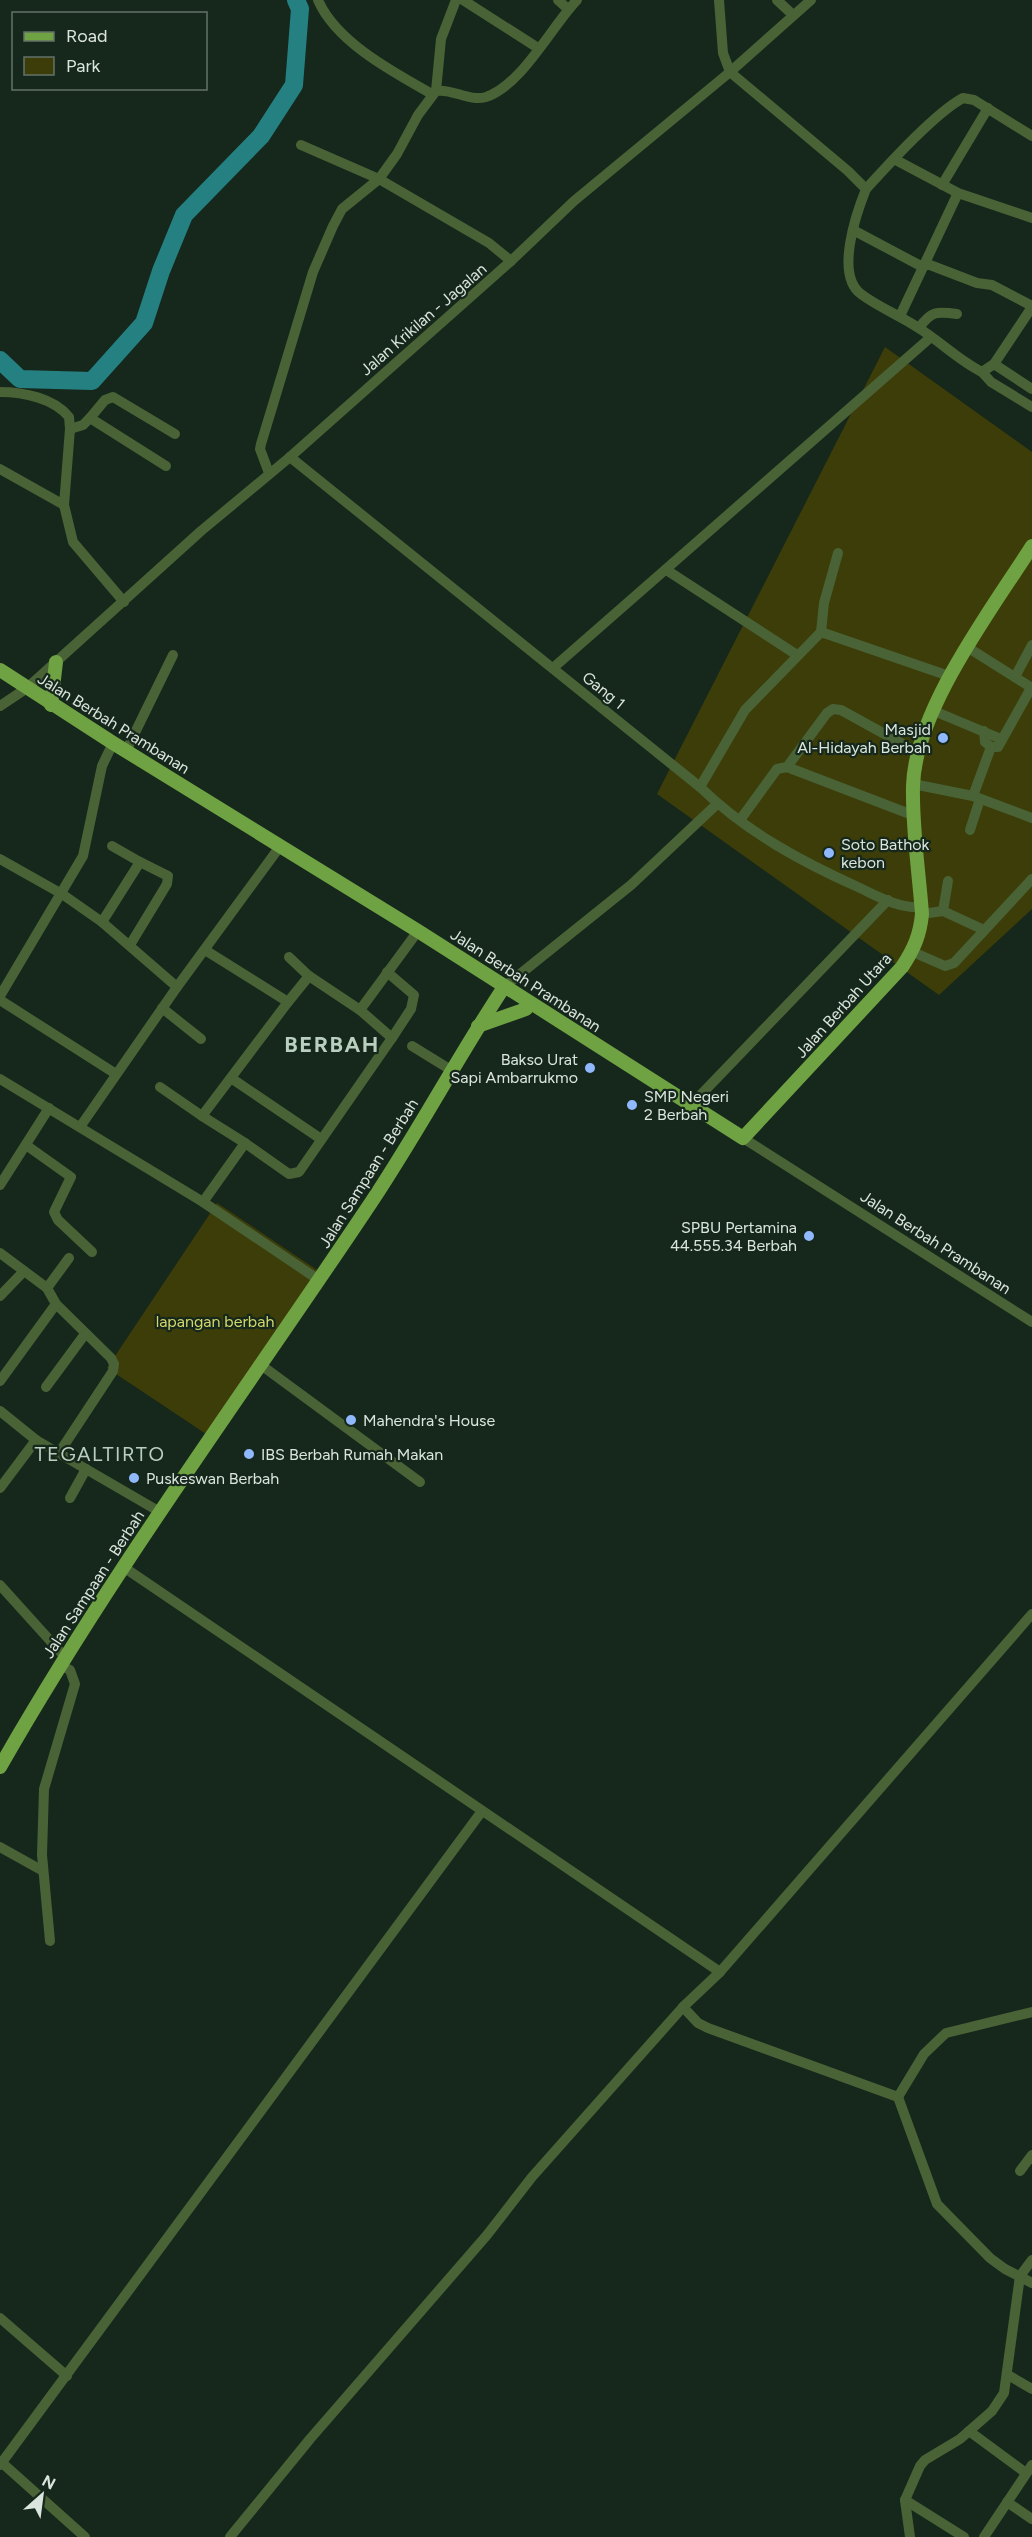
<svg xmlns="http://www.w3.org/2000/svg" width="1032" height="2537" font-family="Figtree,sans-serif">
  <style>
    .green { fill: #3c3d08 }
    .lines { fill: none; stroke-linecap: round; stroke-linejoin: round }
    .river { stroke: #258082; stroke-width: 18 }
    .minor { stroke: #496236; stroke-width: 10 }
    .major { stroke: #6ea242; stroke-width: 14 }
    .poi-dot { fill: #8fb8fd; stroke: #16271b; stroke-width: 2 }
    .labels { text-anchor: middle; stroke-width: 4.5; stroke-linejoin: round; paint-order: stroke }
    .street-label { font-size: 16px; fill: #dae5dd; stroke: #16271b }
    .poi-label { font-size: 16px; fill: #dae5dd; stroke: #16271b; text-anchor: start }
    .park-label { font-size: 16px; fill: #d3d86b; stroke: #16271b }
    .quarter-label { font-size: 20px; letter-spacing: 1.5px; fill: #b9cfbf; stroke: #16271b }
    .district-label { font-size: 22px; font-weight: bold; letter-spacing: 1.5px; fill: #b9cfbf; stroke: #16271b }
  </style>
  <rect width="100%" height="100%" fill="#16271b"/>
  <g class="green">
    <path d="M885,347L1032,452V909L939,995L657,794Z"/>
    <path d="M217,1203L323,1274L212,1438L107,1368Z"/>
  </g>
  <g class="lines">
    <path class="river" d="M0,360L20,379L92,381L144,323L161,271L184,215L261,136L294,85L300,9L296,0"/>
    <g class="minor">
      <path d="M318,0C336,42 393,72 432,94"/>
      <path d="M456,0L441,39L436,91L418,115L397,154L379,179L489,243L511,261"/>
      <path d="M463,0L538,48"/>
      <path d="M558,0L568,9"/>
      <path d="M719,0L723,53L730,72L848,171L866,189C856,214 835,275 861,294C878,307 899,315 917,327C940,341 958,360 982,372L994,364L1032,307"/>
      <path d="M777,0L793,15"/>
      <path d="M436,91C452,88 469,102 486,97C522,85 551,27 577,0"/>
      <path d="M894,159L958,193L1032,218"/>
      <path d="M942,185L988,108"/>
      <path d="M866,189C888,165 935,113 963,98L974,100L1032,136"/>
      <path d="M853,230L919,265H930L977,283L992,285L1032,306"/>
      <path d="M900,316L958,193"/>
      <path d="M919,328C931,311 937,311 957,314"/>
      <path d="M994,364L1032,389"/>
      <path d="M982,372L991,382L1032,407"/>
      <path d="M0,392C23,392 54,398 69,417L70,429"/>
      <path d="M90,418L105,400L113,397L175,434"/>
      <path d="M290,457L700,787C746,832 802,862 860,888C879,897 900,909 922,907"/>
      <path d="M0,469L64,505L70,429L83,425L90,418L166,466"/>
      <path d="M269,473L260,449L261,444L313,272L333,226L342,209L379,179L301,145"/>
      <path d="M64,505L73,542L124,602"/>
      <path d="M668,571L797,655"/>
      <path d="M821,632L824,603L838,553"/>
      <path d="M967,647L1032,688"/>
      <path d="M553,668L931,337"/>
      <path d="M1015,677L1032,645"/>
      <path d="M0,706L27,688L201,531L290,457L511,261L574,201L730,72L811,0"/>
      <path d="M934,711L1001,739"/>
      <path d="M984,731L985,742L991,747H998L1031,688"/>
      <path d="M126,751L173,655"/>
      <path d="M787,767L915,816"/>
      <path d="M913,784L973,796L1032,818"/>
      <path d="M700,787L745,710L821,632L949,676"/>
      <path d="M973,796L991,747"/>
      <path d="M740,820L777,769L787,767L827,713L833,709L841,710L919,753"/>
      <path d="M970,830L980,799"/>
      <path d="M112,846L140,862"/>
      <path d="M0,859L62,894L102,922L177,987"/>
      <path d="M943,911L948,881"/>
      <path d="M922,914L943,911L984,930"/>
      <path d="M102,922L140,862L168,876L167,884L130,945"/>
      <path d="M205,950L288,1002L202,1116L245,1143"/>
      <path d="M913,952L945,966L954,963L1032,879"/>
      <path d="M289,957L309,976L360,1010"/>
      <path d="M387,972L414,995L411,1009L392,1038"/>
      <path d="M504,987L631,885L717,804"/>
      <path d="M0,996L83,856L102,766L113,743"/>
      <path d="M0,1000L116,1074"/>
      <path d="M288,1002L309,976"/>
      <path d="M162,1008L201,1039"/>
      <path d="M412,1046L451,1070"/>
      <path d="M231,1078L321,1139"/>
      <path d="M0,1079L203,1202L319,1280"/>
      <path d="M160,1087L202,1116"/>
      <path d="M691,1105L888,900"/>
      <path d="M80,1127L177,987L281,845"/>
      <path d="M743,1138L1032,1322"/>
      <path d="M26,1145L71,1177L54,1212L58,1220L92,1252"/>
      <path d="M0,1185L49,1108"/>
      <path d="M203,1202L245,1143L289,1174L299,1172L392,1038L360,1010L418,931"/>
      <path d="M0,1253L47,1288L56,1304L111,1358L114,1364L113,1371L59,1453"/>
      <path d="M47,1288L69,1258"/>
      <path d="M0,1296L24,1271"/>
      <path d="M261,1365L420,1482"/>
      <path d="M0,1381L56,1304"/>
      <path d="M46,1387L85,1334"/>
      <path d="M0,1411L36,1440L160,1512"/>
      <path d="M0,1488L36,1440"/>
      <path d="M70,1498L86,1469"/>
      <path d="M122,1566L720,1972"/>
      <path d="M0,1585L64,1656"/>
      <path d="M0,1847L43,1871"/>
      <path d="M50,1941L42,1855L44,1789L75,1684L70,1670L60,1665"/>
      <path d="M683,2007L698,2023L708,2028L898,2097L937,2204L990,2258L1005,2269L1032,2283"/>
      <path d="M898,2097L924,2054L946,2033L1032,2012"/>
      <path d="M1020,2171L1032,2155"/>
      <path d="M0,2318L67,2376"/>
      <path d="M1008,2375L1032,2389"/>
      <path d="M969,2431L1026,2473"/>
      <path d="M0,2461L85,2537"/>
      <path d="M0,2465L482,1811"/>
      <path d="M905,2500L964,2537"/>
      <path d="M1007,2502L1032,2519"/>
      <path d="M230,2537L310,2439L487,2235L532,2177L683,2007L720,1972L1032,1614"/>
      <path d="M910,2537L905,2500L920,2466L925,2460L960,2439L992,2411L1004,2393L1020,2276L1032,2260"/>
      <path d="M984,2537L1032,2465"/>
    </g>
    <g class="major">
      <path d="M0,670L113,743L418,931L743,1138L902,967C914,949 920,935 922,914C919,872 912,828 913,786C915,710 992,609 1032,546"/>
      <path d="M51,705L56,662"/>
      <path d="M478,1026L526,1009L530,1004"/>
      <path d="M0,1767C110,1574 241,1397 364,1213C414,1140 455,1061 504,987"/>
    </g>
  </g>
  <g class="poi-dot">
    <circle cx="943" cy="738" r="6"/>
    <circle cx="829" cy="853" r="6"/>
    <circle cx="590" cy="1068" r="6"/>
    <circle cx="632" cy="1105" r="6"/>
    <circle cx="809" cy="1236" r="6"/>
    <circle cx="351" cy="1420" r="6"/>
    <circle cx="249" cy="1454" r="6"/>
    <circle cx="134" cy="1478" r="6"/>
  </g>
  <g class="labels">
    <g class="street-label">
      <text transform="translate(423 319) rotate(-41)" y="6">Jalan Krikilan - Jagalan</text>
      <text transform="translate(604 690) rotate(39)" y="6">Gang 1</text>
      <text transform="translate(114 723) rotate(32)" y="6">Jalan Berbah Prambanan</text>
      <text transform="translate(526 980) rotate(33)" y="6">Jalan Berbah Prambanan</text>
      <text transform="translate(843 1005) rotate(-48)" y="6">Jalan Berbah Utara</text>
      <text transform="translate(368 1173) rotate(-58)" y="6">Jalan Sampaan - Berbah</text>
      <text transform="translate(936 1242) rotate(33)" y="6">Jalan Berbah Prambanan</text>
      <text transform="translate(93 1584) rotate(-57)" y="6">Jalan Sampaan - Berbah</text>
    </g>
    <g class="poi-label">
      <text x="931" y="735" text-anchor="end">Masjid<tspan x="931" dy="18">Al-Hidayah Berbah</tspan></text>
      <text x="841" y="850">Soto Bathok<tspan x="841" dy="18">kebon</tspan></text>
      <text x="578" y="1065" text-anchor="end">Bakso Urat<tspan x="578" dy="18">Sapi Ambarrukmo</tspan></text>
      <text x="644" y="1102">SMP Negeri<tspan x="644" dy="18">2 Berbah</tspan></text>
      <text x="797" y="1233" text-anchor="end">SPBU Pertamina<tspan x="797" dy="18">44.555.34 Berbah</tspan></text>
      <text x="363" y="1426">Mahendra's House</text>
      <text x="261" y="1460">IBS Berbah Rumah Makan</text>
      <text x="146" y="1484">Puskeswan Berbah</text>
    </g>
    <g class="park-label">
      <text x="215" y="1327">lapangan berbah</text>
    </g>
    <g class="quarter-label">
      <text x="100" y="1461">TEGALTIRTO</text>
    </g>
    <g class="district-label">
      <text x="332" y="1052">BERBAH</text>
    </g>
  </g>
  <rect x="12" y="12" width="195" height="78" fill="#16271b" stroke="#647369" stroke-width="1.5"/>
  <rect x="24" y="32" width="30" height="9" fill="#6ea242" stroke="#647369" stroke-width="1.5"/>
  <text x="66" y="42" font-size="18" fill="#dae5dd">Road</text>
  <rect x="24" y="57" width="30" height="18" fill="#3c3d08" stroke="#647369" stroke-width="1.5"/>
  <text x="66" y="72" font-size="18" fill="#dae5dd">Park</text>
  <g transform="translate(42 2495) rotate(28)" stroke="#16271b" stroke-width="4.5" paint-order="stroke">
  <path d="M0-4.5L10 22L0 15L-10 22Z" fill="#dae5dd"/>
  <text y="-9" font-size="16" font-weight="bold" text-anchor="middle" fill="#dae5dd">N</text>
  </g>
</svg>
